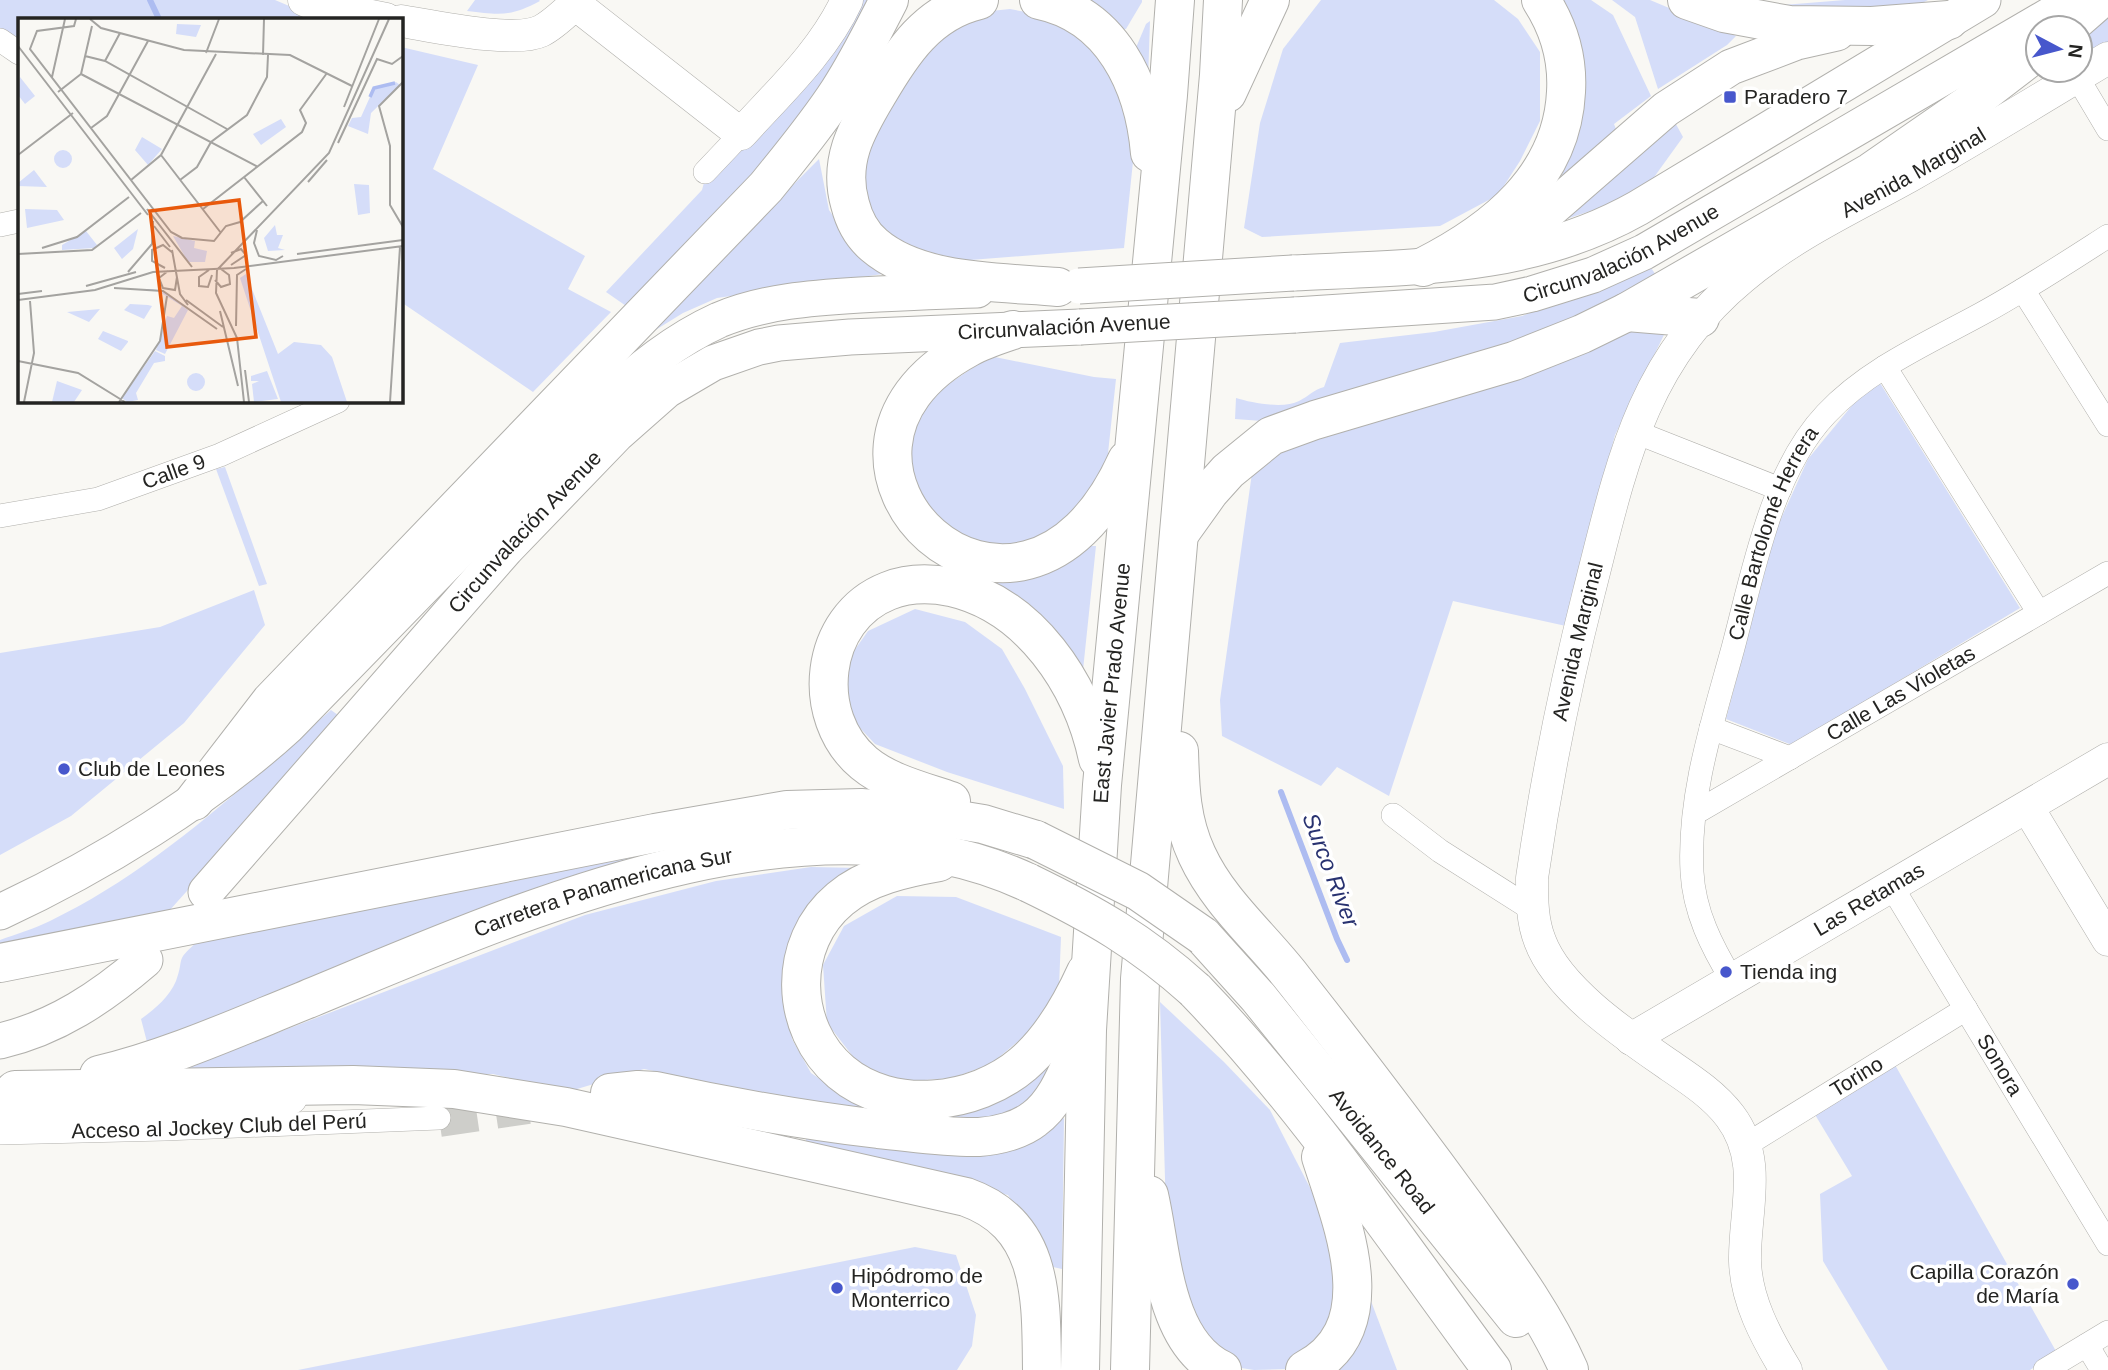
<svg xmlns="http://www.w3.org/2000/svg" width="2108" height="1370" font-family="Helvetica,sans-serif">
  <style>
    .green { fill: #d5ddf9 }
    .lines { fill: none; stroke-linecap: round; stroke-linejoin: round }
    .stream { stroke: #adbcf1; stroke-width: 6 }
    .highway-tunnel { stroke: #cececa; stroke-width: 38; stroke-dasharray: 38 19; stroke-linecap: butt }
    .street-casing { stroke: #b1b0ac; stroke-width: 24 }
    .secondary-casing { stroke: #b1b0ac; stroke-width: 33 }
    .primary-casing { stroke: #b1b0ac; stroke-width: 37 }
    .highway-casing { stroke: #b1b0ac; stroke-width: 40 }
    .street { stroke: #fff; stroke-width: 23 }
    .secondary { stroke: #fff; stroke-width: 32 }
    .primary { stroke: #fff; stroke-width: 35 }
    .highway { stroke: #fff; stroke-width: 38 }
    .primary-bridge-casing { stroke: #b1b0ac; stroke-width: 37; stroke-linecap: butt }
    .highway-bridge-casing { stroke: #b1b0ac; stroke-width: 40; stroke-linecap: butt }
    .primary-bridge { stroke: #fff; stroke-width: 35 }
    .highway-bridge { stroke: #fff; stroke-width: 38 }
    .poi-dot { fill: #4757cc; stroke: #fff; stroke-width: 2.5 }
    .labels { text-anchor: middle; stroke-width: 7; stroke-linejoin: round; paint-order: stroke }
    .poi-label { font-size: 21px; fill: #242422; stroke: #fff; text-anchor: start }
    .street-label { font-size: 21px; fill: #242422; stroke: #fff }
    .water-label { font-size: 23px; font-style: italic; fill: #283270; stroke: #fff }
    .inset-river { fill: none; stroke: #adbcf1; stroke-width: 3.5 }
    .inset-road { fill: none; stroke: #a4a3a0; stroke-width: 2 }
    .view { fill: #e8590c; fill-opacity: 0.15; stroke: #e8590c; stroke-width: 3.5 }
    .inset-edge { fill: none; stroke: #242422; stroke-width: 3.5 }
  </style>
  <rect width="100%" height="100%" fill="#f9f8f4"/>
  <g class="green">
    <path d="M0,0H275L320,19H19V41L0,28Z"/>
    <path d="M475,0H539L540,1C510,17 500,15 467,11Z"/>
    <path d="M861,0H875L840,71L732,204L629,308L606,292L702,190L705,179Z"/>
    <path d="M1068,0H1142V2L1126,29L1116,31Z"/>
    <path d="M1321,0H1494L1518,19L1540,52V121L1520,161L1498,195L1440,226L1262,237L1244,228L1260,123L1283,49Z"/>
    <path d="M1549,0H1591L1613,15L1651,96L1614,124L1617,132L1560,180L1573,147L1586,88L1572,31Z"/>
    <path d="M1612,0H1650L1736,36L1727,45L1658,89L1635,17Z"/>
    <path d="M1845,0H1928L1922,3L1820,17L1783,5Z"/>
    <path d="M1010,9L1042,15L1104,55L1123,82L1134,152L1124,248L932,263L878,234L855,174L922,45L991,11Z"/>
    <path d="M2108,11V42L2080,59V28Z"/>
    <path d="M1150,21L1148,81L1132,57L1146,24Z"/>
    <path d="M401,47L478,65L433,169L585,256L568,289L611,312L533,392L401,302Z"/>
    <path d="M1672,117L1683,137L1652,180L1624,200L1557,222Z"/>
    <path d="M819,159L829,210L856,249L896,272L717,298L683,313L636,342Z"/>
    <path d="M1649,265L1658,278L1489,356L1262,421L1235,419L1236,398C1252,403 1284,409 1299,401C1309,396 1313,390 1324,387L1340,343L1434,332L1522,316Z"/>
    <path d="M1683,296L1615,435L1566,626L1453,601L1389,796L1337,767L1321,786L1222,736L1220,700L1252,473L1283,450L1481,390Z"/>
    <path d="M990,356L1094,377L1116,379L1105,481L1057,540L966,547L904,478L915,407Z"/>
    <path d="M1880,383L2020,608L1792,745L1726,719L1775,532L1808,459L1854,403Z"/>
    <path d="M225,467L267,584L259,586L216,469Z"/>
    <path d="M1090,546H1096L1083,670L1019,598L994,583L995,576C1036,576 1056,570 1090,546Z"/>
    <path d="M254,590L265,625L184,723L71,816L0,855V653L160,627Z"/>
    <path d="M915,609L965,622L1002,649L1025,689L1063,766L1064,809L947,772L875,744L844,711L849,658L868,631Z"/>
    <path d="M331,710L342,718L169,911L0,944V940C16,934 34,929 50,921C156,870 243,786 331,710Z"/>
    <path d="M669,846L147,1042L141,1019C155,1009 169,997 176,981C185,957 174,962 197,942L510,882Z"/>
    <path d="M811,867L861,868L786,989L792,1039L811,1073L874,1116L644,1069L567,1092L493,1074L162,1077L585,915L716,881Z"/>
    <path d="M897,896L956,897L1061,937L1059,987L1029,1032L991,1064L952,1078L897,1082L858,1063L827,1023L823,965L844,926Z"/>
    <path d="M1160,1002L1224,1062L1270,1110L1322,1211L1340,1270L1330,1332L1288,1369L1254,1370L1235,1367L1212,1355L1167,1249Z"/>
    <path d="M1063,1053L1027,1111L953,1125L955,1112Z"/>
    <path d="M1894,1063L2057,1353L2030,1370H1888L1823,1261L1820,1194L1852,1176L1814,1113Z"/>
    <path d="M1064,1118L1062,1269L1053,1267L1008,1195L806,1148V1131L1047,1126Z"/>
    <path d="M915,1247L956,1255L976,1315L972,1346L957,1370H298Z"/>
    <path d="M1371,1301L1397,1370H1326L1364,1302Z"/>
  </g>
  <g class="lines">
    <g class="stream">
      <path d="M150,0L159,19"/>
      <path d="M1281,792L1337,939L1347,960"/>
    </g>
    <path class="highway-tunnel" d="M439,1118L528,1105"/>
    <g class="street-casing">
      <g id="street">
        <path d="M0,40L19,53"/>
        <path d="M2077,77L2108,129"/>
        <path d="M705,172L741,134"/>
        <path d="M0,225L19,221"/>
        <path d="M2023,290L2108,425"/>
        <path d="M1885,367L2039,613"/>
        <path d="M1633,431L1780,489"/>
        <path id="s1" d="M0,516L98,499L220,455L338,401"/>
        <path d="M1711,728L1790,758"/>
        <path id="s2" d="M1695,813L2108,573"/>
        <path d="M1393,815L1440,851L1533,910"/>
        <path id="s3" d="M1892,887L2108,1244"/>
        <path id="s4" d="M1732,980C1712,947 1694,912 1692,872C1688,796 1713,721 1733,648C1753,573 1771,472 1826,414C1868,369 1928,343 1981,314C2025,290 2066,263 2108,236"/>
        <path id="s5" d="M0,1133L165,1129L439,1118"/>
        <path id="s6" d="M1746,1145L1966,1009"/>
        <path d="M2087,1345L2102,1370"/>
        <path d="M2045,1370L2108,1332"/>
      </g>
    </g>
    <g class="secondary-casing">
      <g id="secondary">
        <path d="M304,0L313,4L386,19"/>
        <path d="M401,21C432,26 514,44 541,31C553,25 565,13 575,4L741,134C779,92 823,52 847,0"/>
        <path d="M2028,808L2108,940"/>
        <path id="s7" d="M1631,1039L2108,759"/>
        <path d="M0,1113L182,1110L273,1104L291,1098"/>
        <path id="s8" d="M1786,1370C1766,1337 1746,1300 1745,1261C1744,1211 1764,1161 1730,1116C1714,1095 1691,1080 1669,1065C1627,1036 1558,990 1540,941C1532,921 1532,899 1532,878C1546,782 1565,686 1589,592C1620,471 1640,362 1742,278C1791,236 1852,208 1908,177C1975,139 2042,98 2108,58"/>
      </g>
    </g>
    <g class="primary-casing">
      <g id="primary">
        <path d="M1493,250L1527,230L1666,109L1731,67L1797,42L1837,33"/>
        <path d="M1293,273C1414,267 1530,269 1638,208L1983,0"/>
        <path id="s9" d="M1295,315L1495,302L1532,294L1593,275L1644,252L2076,0"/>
        <path id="s10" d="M206,892L506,549L616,435L667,390L713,363L759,347L779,343L850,337L1080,327"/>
        <path d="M0,912C99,866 207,800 288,726L603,403C638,370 675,340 719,320C764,301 812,298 860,295C899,293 938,291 977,290"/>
        <path d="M0,1041C56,1028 102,997 145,960"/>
      </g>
    </g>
    <g class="highway-casing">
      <g id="highway">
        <path d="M979,0C928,12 902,52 877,95C856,130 838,162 850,204C854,220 861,234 874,245C919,284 1001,282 1058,287"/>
        <path d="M1039,0C1112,15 1144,84 1150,153"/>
        <path d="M1687,0L1724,13L1789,25L1872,26L1949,20"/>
        <path d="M2067,28L2099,0"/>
        <path d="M1227,93L1270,0"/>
        <path d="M1423,267C1494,231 1562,178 1566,92C1568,59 1559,28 1541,0"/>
        <path d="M1627,312L1700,318"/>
        <path d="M1013,330C998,335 982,340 968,348C767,457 1018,702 1127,460"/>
        <path d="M1180,533L1210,491L1228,471L1271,436L1315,420L1514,361L1582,334L1627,312L1871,172L1965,107L2038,51"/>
        <path d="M1179,751C1180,788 1181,821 1197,855C1219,903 1262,938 1294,980C1353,1055 1411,1131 1467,1208C1504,1260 1543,1311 1569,1370"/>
        <path d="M194,801L271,701L766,187C791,156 817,125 839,91C858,62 873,31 889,0"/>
        <path d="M951,801C922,791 888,783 864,763C809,717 819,618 888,591C908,583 930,583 951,587C1030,605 1082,683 1098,759"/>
        <path d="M939,862C905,868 867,876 840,899C787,943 789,1028 841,1072C892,1115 975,1105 1023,1064C1051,1040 1071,1005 1086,972"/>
        <path id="s11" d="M1203,936L1258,997L1516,1318"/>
        <path d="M0,963L655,833L787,810L861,808L910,812L983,824L1036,840"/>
        <path d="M1195,990C1305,1104 1398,1243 1492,1370"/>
        <path id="s12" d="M99,1075C170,1058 236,1028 303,1001C512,915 806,778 1029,883"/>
        <path d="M15,1090L353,1085L454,1089L566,1107L966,1197C1045,1225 1041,1300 1042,1370"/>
        <path d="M610,1093L638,1090L656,1091C729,1107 803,1120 878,1129C911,1132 945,1138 979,1137C997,1136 1020,1130 1034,1119C1058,1102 1069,1067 1081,1042"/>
        <path d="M1149,1195C1162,1251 1163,1342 1222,1370"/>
        <path id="s13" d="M1080,1370L1087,1030L1102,785L1168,95L1175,0"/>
        <path d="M1130,1370L1140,979L1219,75L1223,0"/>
        <path d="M1305,1370C1387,1328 1342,1223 1321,1157"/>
      </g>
    </g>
    <use href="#street" class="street"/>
    <use href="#secondary" class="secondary"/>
    <use href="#primary" class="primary"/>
    <use href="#highway" class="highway"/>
    <g class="primary-bridge-casing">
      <g id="primary-bridge">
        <path d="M1079,286L1293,273"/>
        <path d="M1080,327L1295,315"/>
      </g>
    </g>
    <g class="highway-bridge-casing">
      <g id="highway-bridge">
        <path d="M1036,840L1138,891L1203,936"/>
        <path d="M1029,883C1093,914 1142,942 1195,990"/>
      </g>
    </g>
    <use href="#primary-bridge" class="primary-bridge"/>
    <use href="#highway-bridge" class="highway-bridge"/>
  </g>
  <g class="poi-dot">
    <rect x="1723" y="90" width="14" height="14" rx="3.5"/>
    <circle cx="64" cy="769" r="7"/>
    <circle cx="1726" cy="972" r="7"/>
    <circle cx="2073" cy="1284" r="7"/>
    <circle cx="837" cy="1288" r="7"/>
  </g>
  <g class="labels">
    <g class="poi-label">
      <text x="1744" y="104">Paradero 7</text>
      <text x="78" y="776">Club de Leones</text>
      <text x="1740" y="979">Tienda ing</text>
      <text x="2059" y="1279" text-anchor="end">Capilla Corazón<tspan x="2059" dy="24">de María</tspan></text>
      <text x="851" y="1283">Hipódromo de<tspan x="851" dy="24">Monterrico</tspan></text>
    </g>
    <g class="street-label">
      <text dy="7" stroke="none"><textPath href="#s8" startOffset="1442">Avenida Marginal</textPath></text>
      <text dy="7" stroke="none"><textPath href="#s9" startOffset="336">Circunvalación Avenue</textPath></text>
      <text transform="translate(1064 327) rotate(-3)" y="7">Circunvalación Avenue</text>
      <text dy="7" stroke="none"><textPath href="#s1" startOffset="180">Calle 9</textPath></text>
      <text dy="7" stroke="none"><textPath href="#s10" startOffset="481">Circunvalación Avenue</textPath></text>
      <text dy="7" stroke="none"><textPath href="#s4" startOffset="467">Calle Bartolomé Herrera</textPath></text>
      <text dy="7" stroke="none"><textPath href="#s8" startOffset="833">Avenida Marginal</textPath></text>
      <text dy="7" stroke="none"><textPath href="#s13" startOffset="688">East Javier Prado Avenue</textPath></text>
      <text dy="7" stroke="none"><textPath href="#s2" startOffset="238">Calle Las Violetas</textPath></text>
      <text dy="7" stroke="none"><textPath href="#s12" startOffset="537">Carretera Panamericana Sur</textPath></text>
      <text dy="7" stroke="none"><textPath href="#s7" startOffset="276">Las Retamas</textPath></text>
      <text dy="7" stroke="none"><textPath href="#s3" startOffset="208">Sonora</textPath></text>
      <text dy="7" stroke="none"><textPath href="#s6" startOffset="130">Torino</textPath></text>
      <text dy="7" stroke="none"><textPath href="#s5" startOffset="219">Acceso al Jockey Club del Perú</textPath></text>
      <text dy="7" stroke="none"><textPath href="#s11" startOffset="280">Avoidance Road</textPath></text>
    </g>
    <g class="water-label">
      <text transform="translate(1331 870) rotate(69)" y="8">Surco River</text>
    </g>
  </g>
  <g transform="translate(18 18)">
    <rect width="385" height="385" fill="#f9f8f4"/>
    <path d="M159,6L183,7L178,19L158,16ZM2,59L17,78L7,86L0,77ZM378,64L382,67L353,95L350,116L330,108L334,100L343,99L356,70ZM263,101L268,109L243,127L235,116ZM124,119L144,131L130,147L117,132ZM36 141a9 9 0 1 1 18 0a9 9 0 1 1-18 0ZM16,152L29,169L0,168V165ZM336,166L351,167L352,195L340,197ZM7,191L39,192L46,202L9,210ZM257,207L259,217H265L260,230L267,232L250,233L246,220ZM120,211L115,231L104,241L96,230ZM68,213L79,227L76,230L44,232V227ZM155,218L177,223L176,230L189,233L187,244H170ZM228,256L260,336L276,324L303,327L314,339L329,384H263L222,260ZM119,271H134L147,274L170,292L147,336L138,332L149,298L156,300L164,288L140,273ZM112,286L130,287L134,288L126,301L106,292ZM82,291L71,304L49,294ZM85,313L110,323V324L103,333L80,321ZM137,333L147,338V343L136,345L118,375L120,382L109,384L104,380ZM249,353L260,381L236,384L234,366L241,363H233V358ZM169 364a9 9 0 1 1 18 0a9 9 0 1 1-18 0ZM39,363L64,372L56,384H34Z" fill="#d5ddf9"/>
    <path class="inset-river" d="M352,79L356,70L377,65"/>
    <path class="inset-road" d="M58,1L56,8L19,13L12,31L153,214L164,220L196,223L208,208L222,204L245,183M72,1L83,10L166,32L272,37L334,68M0,28L130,197M188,35L201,1M245,37L246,1M67,38L87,43L209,111M87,43L102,15M63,56L240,149M63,56L74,8M34,59L47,1M385,64L361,88L372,128V187L385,209M40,74L63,56M326,89L361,1M73,110L89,98L130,23M320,125L359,41L374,46L385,38M0,137L55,95M143,137L203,215M226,159L249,188M113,162L143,137L198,36M162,162L179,149L193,124L229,97L249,59L250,37M290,164L309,142M129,191L174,249M185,191L284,114L288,105L282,92L309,55M136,208L152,229M239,212L236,225L241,238L258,242L265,238M24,230L59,219L111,179M154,232L162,276L170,287M213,235L223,231L228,237L213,247M0,236L74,232L123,195M279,236L385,222M147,250L134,243V232L145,227L155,235M191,252L181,259V268L190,269L194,257M150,253L141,260L145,270L157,272L159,259M110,254L134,226L135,203M197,262L203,269L212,266L211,257L203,251M68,268L118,254M96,270L145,273L199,311M0,276L24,273M0,282L77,272L135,254L216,250L385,228M168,282L205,309M202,293L220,368M218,308L219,257L228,251M0,343L60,355L107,384M227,352L231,384M6,384L16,335L12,283M101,384L142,323L149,278M226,384L219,320L198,275L199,252L311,135L371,1M372,384L382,229"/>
    <path class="view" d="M221,182L238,319L149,329L132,193Z"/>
    <rect width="385" height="385" class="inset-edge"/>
  </g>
  <g transform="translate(2059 49) rotate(97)"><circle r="33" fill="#ffffff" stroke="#a7a7a7" stroke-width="2"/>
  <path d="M0-5L12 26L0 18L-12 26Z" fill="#4757cc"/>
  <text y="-10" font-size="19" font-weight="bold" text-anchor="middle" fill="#242422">N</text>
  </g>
</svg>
